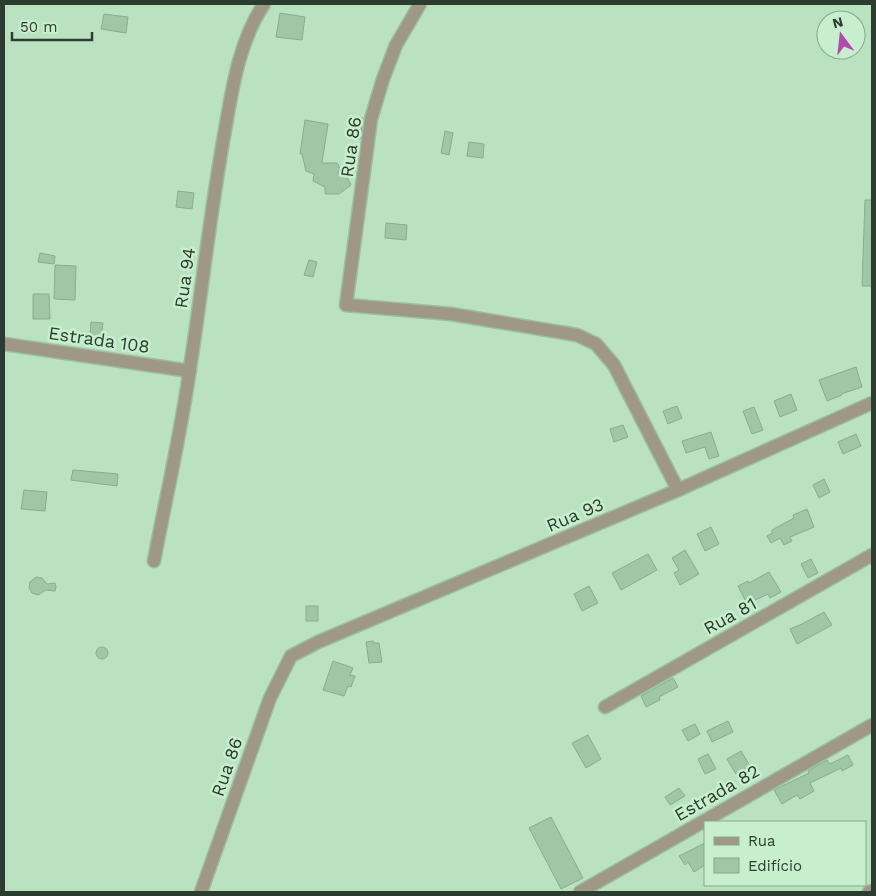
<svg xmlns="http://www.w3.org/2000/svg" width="876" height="896" font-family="'Work Sans',sans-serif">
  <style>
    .building { fill: #9fc6a6; stroke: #87ad8e }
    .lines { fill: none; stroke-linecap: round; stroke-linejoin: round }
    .street-casing { stroke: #9bbda1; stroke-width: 15 }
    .street { stroke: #9f9886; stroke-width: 12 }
    .labels { text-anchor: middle; stroke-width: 5; stroke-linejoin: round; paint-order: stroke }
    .street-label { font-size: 18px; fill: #2d3c30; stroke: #c7efce }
  </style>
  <rect width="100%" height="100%" fill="#bae2c1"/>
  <g class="building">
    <path d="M280,13L305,17L302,40L276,37Z"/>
    <path d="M104,14L128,17L126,33L101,29Z"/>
    <path d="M359,117L363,118L360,139L352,138L353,127L358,128Z"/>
    <path d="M305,120L328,124L322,163H337L340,168L338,174L347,177L351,185L339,194H325V187L313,181L314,174L306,171L302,154H300Z"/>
    <path d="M445,131L453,133L449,155L441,153Z"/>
    <path d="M469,142L484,144L483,158L467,156Z"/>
    <path d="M178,191L194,193L192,209L176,207Z"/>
    <path d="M865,200H872V286H862Z"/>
    <path d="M386,223L407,225L406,240L385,238Z"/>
    <path d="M40,253L55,256L54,264L38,262Z"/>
    <path d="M309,260L317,262L313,277L304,275Z"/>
    <path d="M55,265L76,266L75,300L54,299Z"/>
    <path d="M33,294H49L50,319H33Z"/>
    <path d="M91,322L103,323L101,337L90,336Z"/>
    <path d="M856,367L862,387L841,394L842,395L827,401L819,380Z"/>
    <path d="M791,394L797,410L780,417L774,401Z"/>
    <path d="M677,406L682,418L668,424L663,411Z"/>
    <path d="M754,407L763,430L752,434L743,411Z"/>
    <path d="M623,425L628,437L614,442L610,429Z"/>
    <path d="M711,432L719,456L709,459L705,447L686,453L682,441Z"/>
    <path d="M856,434L861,446L843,454L838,442Z"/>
    <path d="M73,470L118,474L117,486L71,480Z"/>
    <path d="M824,479L830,492L819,498L813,485Z"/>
    <path d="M24,490L47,492L45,511L21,509Z"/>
    <path d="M807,509L814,527L790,537L792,541L784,545L780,538L771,543L767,536L772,533V530L794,518L793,515Z"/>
    <path d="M711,527L719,544L705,551L697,534Z"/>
    <path d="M685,550L699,574L680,585L674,573L679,570L672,558Z"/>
    <path d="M648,554L657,570L621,590L612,573Z"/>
    <path d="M811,559L818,573L808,578L801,564Z"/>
    <path d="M769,572L781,592L770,598L768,594L747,604L738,586L748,581L749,583Z"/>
    <path d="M36,577L42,578L47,584L55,583L56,587L55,591L46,590L38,595L32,593L29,588L30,582Z"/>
    <path d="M589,586L598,603L582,611L574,594Z"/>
    <rect x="306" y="606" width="12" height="15"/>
    <path d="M824,612L832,625L797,644L790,629L802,624Z"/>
    <path d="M373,641L374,643H379L382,662L369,663L366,642Z"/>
    <circle cx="102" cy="653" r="6"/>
    <path d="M333,661L353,668L350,675L355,676L351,687L348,686L344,696L323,690Z"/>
    <path d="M673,678L678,687L659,697L660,700L646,707L641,696Z"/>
    <path d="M728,721L733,732L712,742L707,731Z"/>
    <path d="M695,724L700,734L688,741L682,730Z"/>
    <path d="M588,735L601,759L586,768L572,743Z"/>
    <path d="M741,751L750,766L736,774L727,759Z"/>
    <path d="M708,754L716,769L705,774L698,759Z"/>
    <path d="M848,755L853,765L842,771L841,768L810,783L814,791L800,799L797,795L782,804L774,790L809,773L808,771L827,760L830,764Z"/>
    <path d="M679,788L685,796L670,805L665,797Z"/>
    <path d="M551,817L583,878L561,889L529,828Z"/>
    <path d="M705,843V865L694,872L688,862L685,865L679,856Z"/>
  </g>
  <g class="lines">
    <g class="street-casing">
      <g id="street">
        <path d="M420,4L396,45L383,79L371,119L346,305L451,314L577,335L596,344L614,365L678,490"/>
        <path d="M4,344L190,371"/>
        <path d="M154,561C166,497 181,433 190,368C202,291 210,213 224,136C232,91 238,43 264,4"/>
        <path d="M605,707L872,555"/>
        <path d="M201,892L270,698L291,656L318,642L678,490L872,403"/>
        <path d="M580,892L872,725"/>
        <path d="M869,892L872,891"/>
      </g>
    </g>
    <use href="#street" class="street"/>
  </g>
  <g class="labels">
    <g class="street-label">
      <text transform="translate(351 147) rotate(-82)" y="6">Rua 86</text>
      <text transform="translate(185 278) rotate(-82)" y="6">Rua 94</text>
      <text transform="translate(99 340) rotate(8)" y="6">Estrada 108</text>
      <text transform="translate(575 515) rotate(-23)" y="6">Rua 93</text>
      <text transform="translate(730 616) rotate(-29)" y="6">Rua 81</text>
      <text transform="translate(227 767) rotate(-71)" y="6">Rua 86</text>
      <text transform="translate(717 793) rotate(-30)" y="6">Estrada 82</text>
    </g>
  </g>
  <rect width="876" height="896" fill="none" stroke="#2d3c30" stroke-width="10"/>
  <rect x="704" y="821" width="162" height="65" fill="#c7efce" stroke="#89a78f"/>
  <rect x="714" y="837" width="25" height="8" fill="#9f9886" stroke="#89a78f"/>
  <text x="748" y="846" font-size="15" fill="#2d3c30">Rua</text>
  <rect x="714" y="858" width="25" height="15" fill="#9fc6a6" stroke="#89a78f"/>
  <text x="748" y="871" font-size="15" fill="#2d3c30">Edifício</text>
  <g transform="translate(841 35) rotate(345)"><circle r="24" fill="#c7efce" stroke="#89a78f"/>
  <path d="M0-4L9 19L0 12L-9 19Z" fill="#b34bad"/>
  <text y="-8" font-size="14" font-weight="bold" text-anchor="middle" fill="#2d3c30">N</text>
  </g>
  <path d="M12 32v8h80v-8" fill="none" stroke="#2d3c30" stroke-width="2.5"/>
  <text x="20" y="32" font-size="15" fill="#2d3c30" stroke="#c7efce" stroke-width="4" paint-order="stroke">50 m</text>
</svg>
